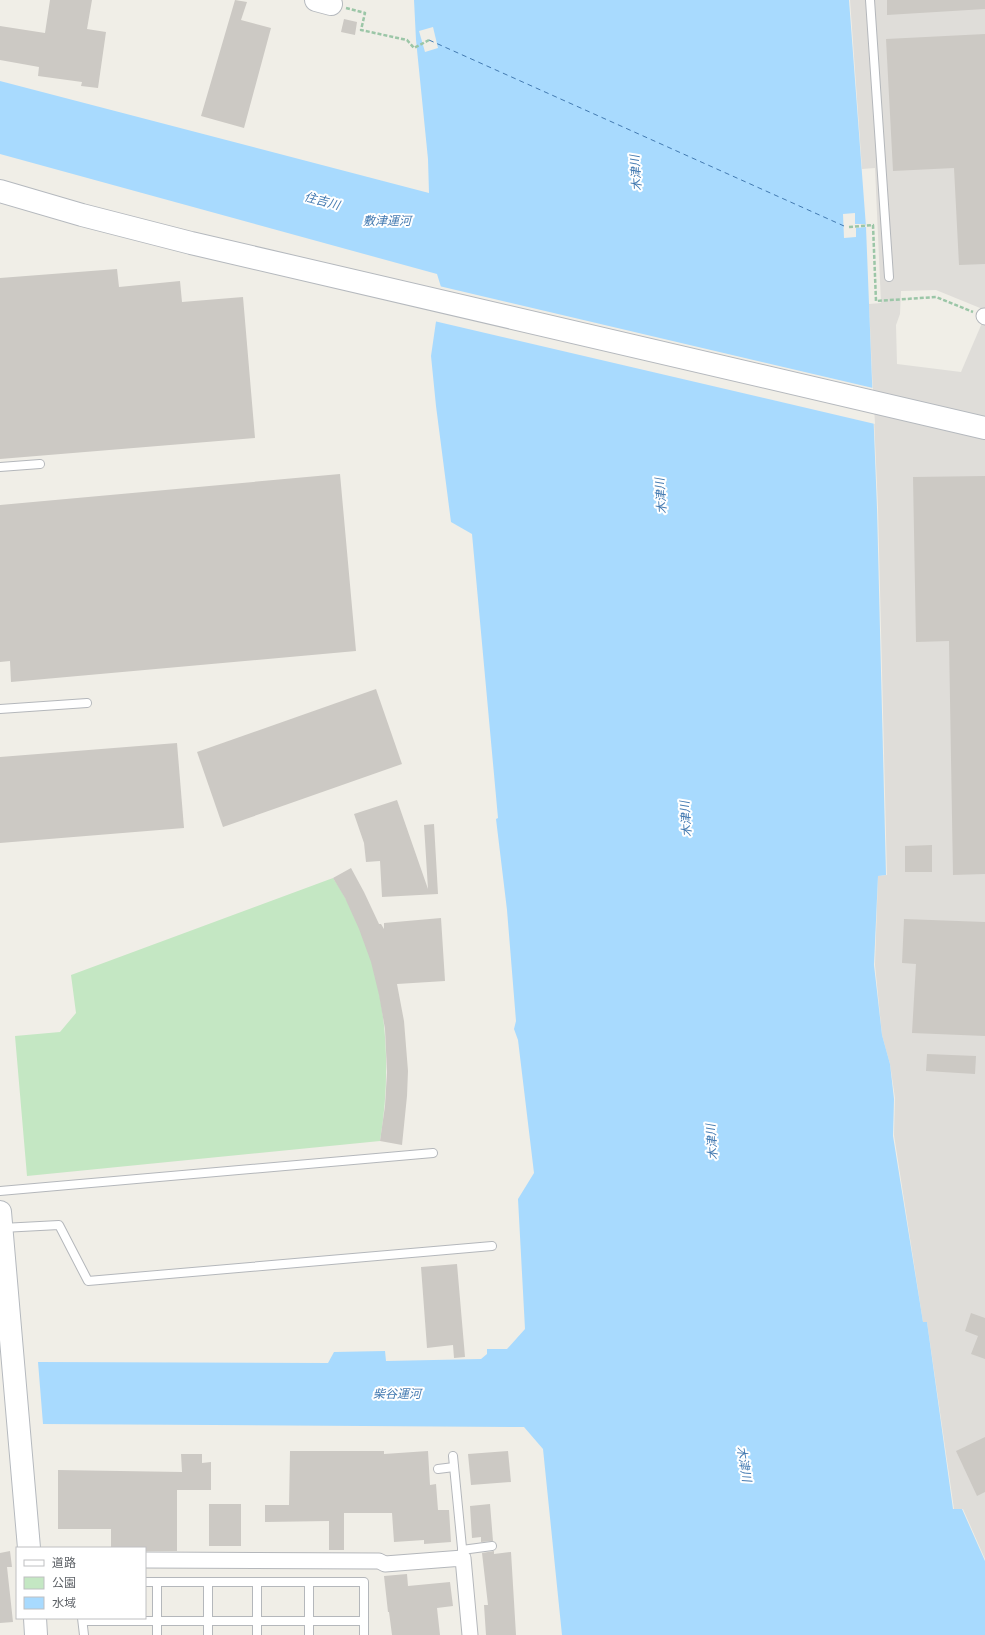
<svg xmlns="http://www.w3.org/2000/svg" width="985" height="1635" font-family="Montserrat,'Noto Sans JP',sans-serif">
  <style>
    .industrial { fill: #dfddd9 }
    .green { fill: #c4e7c3 }
    .water { fill: #a8dafe }
    .pier { fill: #f0eee7 }
    .lines { fill: none; stroke-linecap: round; stroke-linejoin: round }
    .ferry { stroke: #437ab1; stroke-width: 1; stroke-dasharray: 5 4; stroke-linecap: butt }
    .building { fill: #ccc9c4 }
    .lane-casing { stroke: #b4b7bb; stroke-width: 10 }
    .street-casing { stroke: #b4b7bb; stroke-width: 17 }
    .secondary-casing { stroke: #b5b9be; stroke-width: 24 }
    .path { stroke: #9bc6a7; stroke-width: 2.5; stroke-dasharray: 4 2; stroke-linecap: butt }
    .lane { stroke: #fff; stroke-width: 8 }
    .street { stroke: #fff; stroke-width: 15 }
    .secondary { stroke: #fff; stroke-width: 22 }
    .labels { text-anchor: middle; stroke-width: 4; stroke-linejoin: round; paint-order: stroke }
    .water-label { font-size: 12px; font-style: italic; fill: #437ab1; stroke: #fff }
  </style>
  <rect width="100%" height="100%" fill="#f0eee7"/>
  <path class="industrial" d="M850,0H985V310L936,290L901,291L900,314L896,325L897,364L961,372L982,323L985,324V1559L963,1509H954L927,1322H923L894,1135L895,1098L890,1064L882,1035L875,965L878,876L887,875L878,508L869,304L881,303L875,168L862,169Z"/>
  <path class="green" d="M333,878C384,953 395,1052 380,1141L27,1176L15,1036L60,1032L76,1013L71,975Z"/>
  <path class="water" d="M414,0H849L866,227L877,508L886,875L878,876L874,965L882,1035L890,1064L894,1099L893,1136L923,1322H927L953,1509H962L985,1561V1635H562L543,1449L524,1427L43,1424L38,1362L328,1363L334,1352L385,1351L386,1361L481,1359L487,1354V1349H507L525,1329L518,1199L534,1173L518,1040L514,1029L516,1021L507,910L496,819L498,818L472,534L451,522L436,406L431,356L441,287L437,274L0,154V81L429,193L428,159L416,40Z"/>
  <g class="pier">
    <path d="M433,27L438,48L425,52L419,31Z"/>
    <path d="M855,213V224H865L866,227L856,228V237L844,238L843,214Z"/>
    <path d="M439,286L873,388L875,424L434,321Z"/>
  </g>
  <g class="lines">
    <path class="ferry" d="M429,40L844,226"/>
  </g>
  <g class="building">
    <path d="M50,0H92L87,29L106,32L98,88L81,86L82,82L38,76L39,67L0,60V26L45,33Z"/>
    <path d="M235,0L247,2L241,20L271,28L244,128L201,116Z"/>
    <path d="M887,0H985V9L887,15Z"/>
    <path d="M344,19L357,22L355,35L341,32Z"/>
    <path d="M985,34V264L959,265L954,168L893,171L886,39Z"/>
    <path d="M117,269L119,287L180,281L182,302L243,297L255,438L0,459V278Z"/>
    <path d="M340,474L356,651L11,682L10,661L0,662V505Z"/>
    <path d="M985,476V874L953,875L949,641L916,642L913,477Z"/>
    <path d="M376,689L402,764L223,827L197,752Z"/>
    <path d="M177,743L184,828L0,843V757Z"/>
    <path d="M397,800L428,889L424,825L434,824L438,894L382,897L380,861L366,862L364,843L354,814Z"/>
    <path d="M932,845V872H905V846Z"/>
    <path d="M351,868L364,892L379,924H381L384,929V923L441,918L445,981L397,984L404,1021L408,1071L407,1096L402,1145L380,1141L385,1106L387,1072L385,1029L379,995L371,962L359,929L345,898L333,878Z"/>
    <path d="M904,919L985,922V1036L912,1033L916,964L902,963Z"/>
    <path d="M927,1054L976,1056L975,1074L926,1071Z"/>
    <path d="M457,1264L465,1357L454,1358L453,1345L427,1348L421,1267Z"/>
    <path d="M971,1313L985,1318V1359L971,1354L978,1336L965,1331Z"/>
    <path d="M985,1437V1492L977,1496L956,1451Z"/>
    <path d="M290,1451H384V1454L428,1451L430,1485L436,1484L438,1510H449L451,1542L424,1544V1540L394,1542L392,1513H344V1550H329V1521L265,1522V1505H289Z"/>
    <path d="M508,1451L511,1482L471,1485L468,1454Z"/>
    <path d="M181,1454H202V1463L211,1462V1490H177V1551H145V1548H111V1529H58V1470L182,1472Z"/>
    <rect x="209" y="1504" width="32" height="42"/>
    <path d="M490,1504L493,1541L481,1542V1537L472,1538L470,1506Z"/>
    <path d="M10,1551L12,1567H7L13,1622L0,1623V1553Z"/>
    <path d="M494,1551V1554L511,1552L516,1635H486L484,1605H488L482,1553Z"/>
    <path d="M407,1574L408,1586L450,1582L453,1606L437,1608L440,1635H392L389,1612H388L384,1576Z"/>
  </g>
  <g class="lines">
    <g class="lane-casing">
      <g id="lane">
        <path d="M870,0L889,277"/>
        <path d="M0,467L40,464"/>
        <path d="M0,709L87,703"/>
        <path d="M0,1191L433,1153"/>
        <path d="M2,1228L59,1225L88,1281L492,1246"/>
        <path d="M453,1456L463,1558"/>
        <path d="M438,1469L454,1467"/>
        <path d="M462,1550L492,1546"/>
        <path d="M145,1582H364V1635"/>
        <path d="M157,1582V1635"/>
        <path d="M208,1582V1635"/>
        <path d="M82,1618L84,1635"/>
        <path d="M83,1621H364"/>
        <path d="M257,1635V1582"/>
        <path d="M309,1635V1582"/>
      </g>
    </g>
    <g class="street-casing">
      <g id="street">
        <path d="M984,316L985,317"/>
        <path d="M145,1560L379,1561L385,1564L463,1558L470,1635"/>
      </g>
    </g>
    <g class="secondary-casing">
      <g id="secondary">
        <path d="M316,0L331,4"/>
        <path d="M0,191L82,215L191,243L985,428"/>
        <path d="M0,1212L29,1548"/>
        <path d="M35,1618L36,1635"/>
      </g>
    </g>
    <g class="path">
      <path d="M346,8L365,13L361,30L407,40L414,48L429,40"/>
      <path d="M849,227L873,225L876,301L936,297L973,312"/>
    </g>
    <use href="#lane" class="lane"/>
    <use href="#street" class="street"/>
    <use href="#secondary" class="secondary"/>
  </g>
  <g class="labels">
    <g class="water-label">
      <text transform="translate(636 173) rotate(-94)" y="4">木津川</text>
      <text transform="translate(322 201) rotate(15)" y="4">住吉川</text>
      <text x="387" y="225">敷津運河</text>
      <text transform="translate(661 496) rotate(-94)" y="4">木津川</text>
      <text transform="translate(686 819) rotate(-94)" y="4">木津川</text>
      <text transform="translate(712 1142) rotate(-94)" y="4">木津川</text>
      <text x="397" y="1398">柴谷運河</text>
      <text transform="translate(744 1464) rotate(80)" y="4">木津川</text>
    </g>
  </g>
  <rect x="16" y="1547" width="130" height="72" fill="#ffffff" stroke="#bfc0c2"/>
  <rect x="24" y="1560" width="20" height="6" fill="#ffffff" stroke="#bfc0c2"/>
  <text x="52" y="1567" font-size="12" fill="#5e6267">道路</text>
  <rect x="24" y="1577" width="20" height="12" fill="#c4e7c3" stroke="#bfc0c2"/>
  <text x="52" y="1587" font-size="12" fill="#5e6267">公園</text>
  <rect x="24" y="1597" width="20" height="12" fill="#a8dafe" stroke="#bfc0c2"/>
  <text x="52" y="1607" font-size="12" fill="#5e6267">水域</text>
</svg>
